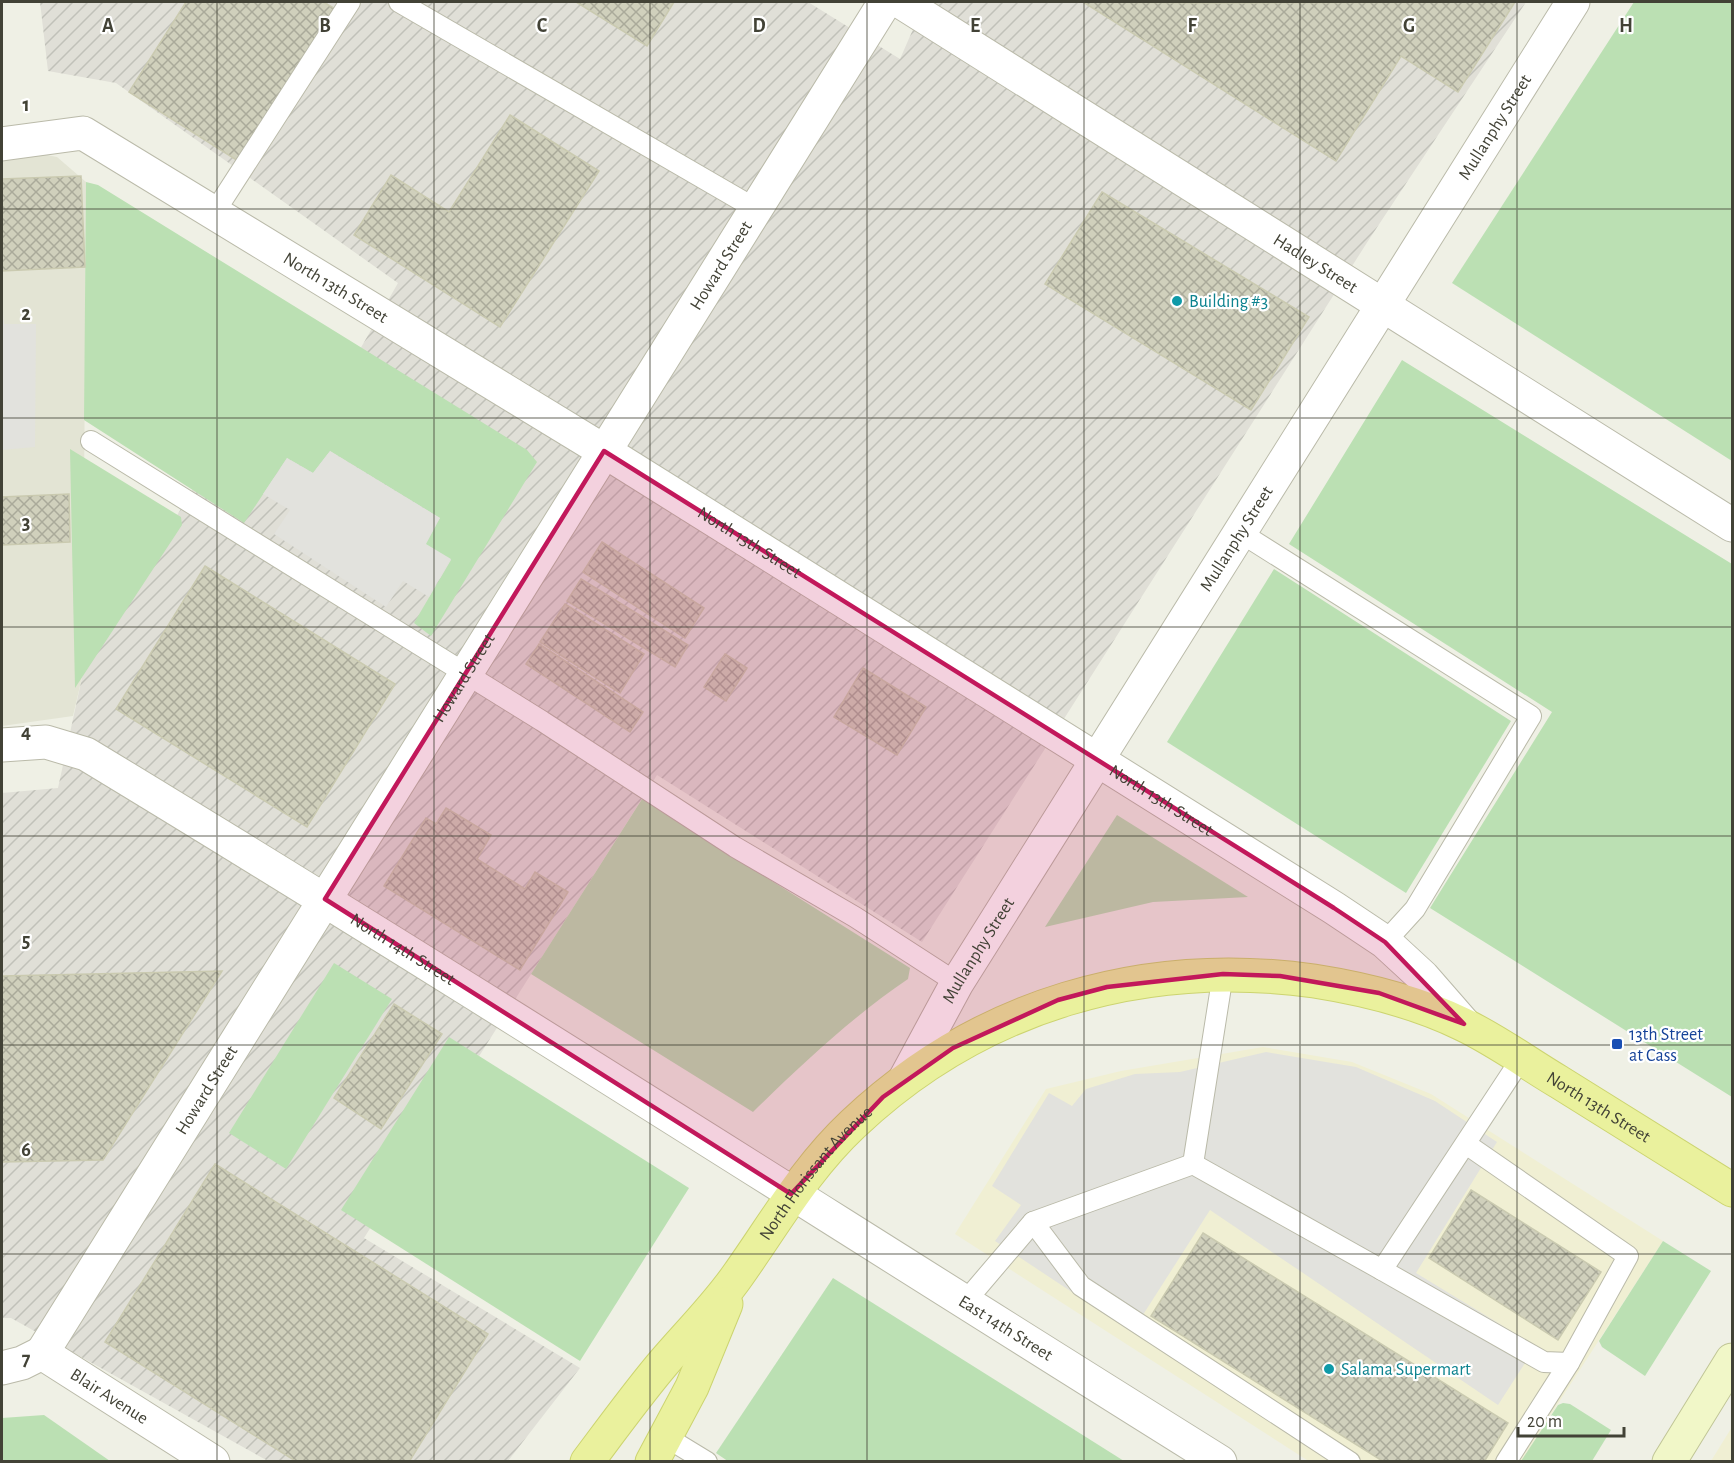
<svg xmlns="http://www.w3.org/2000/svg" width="1734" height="1463" font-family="'Alegreya Sans',sans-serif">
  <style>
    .residential { fill: #e3e4d4 }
    .commercial { fill: #f0efd3 }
    .industrial { fill: url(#industrial-furrows) }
    .grass { fill: #bbe0b3 }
    .parking { fill: #e2e2dd }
    .building { fill: url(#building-cross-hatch); stroke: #cacab0; stroke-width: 1.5 }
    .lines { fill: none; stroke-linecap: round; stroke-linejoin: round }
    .service-casing { stroke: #babaa9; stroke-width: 22 }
    .minor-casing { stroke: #babaa9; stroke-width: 35 }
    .tertiary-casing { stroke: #babaa9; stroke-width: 35 }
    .secondary-casing { stroke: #c0c596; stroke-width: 35 }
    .primary-casing { stroke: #ccd470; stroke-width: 35 }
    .service { stroke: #fff; stroke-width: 20 }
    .minor { stroke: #fff; stroke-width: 33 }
    .tertiary { stroke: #fff; stroke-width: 33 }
    .secondary { stroke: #f1f7c8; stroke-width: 33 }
    .primary { stroke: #eaf19d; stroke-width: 33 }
    .marked { fill: #c2185b; fill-opacity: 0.2; stroke: #c2185b; stroke-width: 4.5; stroke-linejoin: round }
    .grid { fill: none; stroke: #424236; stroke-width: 1.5; stroke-opacity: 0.55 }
    .culture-dot { fill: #0f9aa8; stroke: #fff; stroke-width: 2 }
    .transit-dot { fill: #1a4fb4; stroke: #fff; stroke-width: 2 }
    .labels { text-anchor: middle; stroke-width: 4.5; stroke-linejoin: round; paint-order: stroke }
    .street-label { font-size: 18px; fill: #424236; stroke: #fff }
    .culture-label { font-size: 18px; fill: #0d838f; stroke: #fff; text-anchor: start }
    .transit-label { font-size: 18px; fill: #164399; stroke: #fff; text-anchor: start }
    .grid-label { font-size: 20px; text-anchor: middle; font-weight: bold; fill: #424236; stroke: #fff; stroke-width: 4.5; stroke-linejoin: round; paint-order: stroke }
  </style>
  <defs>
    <pattern id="industrial-furrows" width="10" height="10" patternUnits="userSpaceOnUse" patternTransform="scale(1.5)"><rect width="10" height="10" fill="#e0dfd7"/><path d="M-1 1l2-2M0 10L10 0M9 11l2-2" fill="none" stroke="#c1c1b9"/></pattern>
    <pattern id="building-cross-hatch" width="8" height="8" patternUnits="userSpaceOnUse" patternTransform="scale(1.5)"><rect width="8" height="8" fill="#d0d0bc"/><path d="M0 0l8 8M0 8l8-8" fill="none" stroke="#aaaa9a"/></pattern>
  </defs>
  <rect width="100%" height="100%" fill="#eff0e5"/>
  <path class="residential" d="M2,146L57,157L86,182L83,673L73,716L2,726Z"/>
  <g class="commercial">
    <path d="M1263,1047L1352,1062L1431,1094L1663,1241L1521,1461L1310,1462L955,1234L1046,1089L1121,1071Z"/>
    <path d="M1732,1427V1461H1711Z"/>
  </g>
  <path class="industrial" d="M40,2H808L900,59L925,2H1526L1368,241L922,942L657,775L364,1238L580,1368L508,1461H268L11,1318H2V793L58,788L83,673L265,368L328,405L398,283L116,83L48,71Z"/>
  <g class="grass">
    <path d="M1634,2H1732V461L1452,283Z"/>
    <path d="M86,182L98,185L527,450L537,462L431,636L414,623L451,560L425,544L440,518L330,451L313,473L287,458L244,523L84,420Z"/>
    <path d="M1402,360L1732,564V1097L1430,908L1552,712L1289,544Z"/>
    <path d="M70,449L181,517L182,525L75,688Z"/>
    <path d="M1274,569L1511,721L1406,893L1167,742Z"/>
    <path d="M642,799L910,968L908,979C852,1017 801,1065 753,1112L531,974Z"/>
    <path d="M1117,815L1248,897L1153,902L1045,927Z"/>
    <path d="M334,963L392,999L286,1169L229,1133Z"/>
    <path d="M449,1037L689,1188L580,1361L341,1210Z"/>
    <path d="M1663,1241L1711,1271L1645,1376L1602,1347L1599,1341Z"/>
    <path d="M833,1278L1124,1461L729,1462L716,1453Z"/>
    <path d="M1563,1403L1570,1404L1611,1430L1592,1461H1521L1558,1405Z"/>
    <path d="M44,1415L110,1461H2V1418Z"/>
  </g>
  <g class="parking">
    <path d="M2,301L4,324H36L35,447L2,450Z"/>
    <path d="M330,451L440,518L426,544L451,559L429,597L403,581L386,607L274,534L290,510L263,494L287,458L313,473Z"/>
    <path d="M1266,1052L1356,1067L1435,1101L1497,1142L1416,1273L1536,1346L1498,1405L1210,1210L1132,1332L995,1241L1021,1205L992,1186L1049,1093L1072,1106L1086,1089L1135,1074L1180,1072Z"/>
  </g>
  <g class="building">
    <path d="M186,2H323L334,8L238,161L129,92Z"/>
    <path d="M576,2H674L647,46Z"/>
    <path d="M1083,2L1217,3L1515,2L1458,92L1401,56L1336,161Z"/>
    <path d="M510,115L599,171L500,327L354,235L391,175L449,212Z"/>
    <path d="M81,176L85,267L2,271V179Z"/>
    <path d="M1102,192L1309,317L1251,410L1045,284Z"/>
    <path d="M69,494L70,542L2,545V497Z"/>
    <path d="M602,542L704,608L685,638L583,572Z"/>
    <path d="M205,566L395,684L307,827L116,709Z"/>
    <path d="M581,579L688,645L675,667L567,601Z"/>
    <path d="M565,604L644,654L620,693L540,642Z"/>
    <path d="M539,644L643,712L630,732L526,664Z"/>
    <path d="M725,654L747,668L726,701L704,687Z"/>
    <path d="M863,668L926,707L897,755L834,717Z"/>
    <path d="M446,808L491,835L477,859L525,889L535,872L568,892L520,970L384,886L426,818L436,824Z"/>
    <path d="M222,971L103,1160L2,1162V976Z"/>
    <path d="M394,1004L442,1034L381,1129L334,1098Z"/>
    <path d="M215,1164L488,1334L409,1462H297L105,1342Z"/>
    <path d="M1471,1190L1601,1272L1558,1340L1429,1258Z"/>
    <path d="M1203,1233L1508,1423L1484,1462H1384L1151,1316Z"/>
  </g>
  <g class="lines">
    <g class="service-casing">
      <g id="service">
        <path d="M399,2L756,209"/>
        <path d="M214,213L350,2"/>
        <path d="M91,441L542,721L735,847L855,917L957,983"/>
        <path d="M1241,533L1531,716L1415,909L1385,942"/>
        <path d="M1223,974L1193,1164L1382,1270L1521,1059"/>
        <path d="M1466,1144L1628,1256L1569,1363L1506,1462"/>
        <path d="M1033,1222L1081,1286L1350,1462"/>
        <path d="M1382,1270L1544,1362L1569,1363"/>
        <path d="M964,1303L1033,1222L1193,1164"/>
        <path d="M666,1437L707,1462"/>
      </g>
    </g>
    <g class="minor-casing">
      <g id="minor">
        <path id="s1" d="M901,2L1732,525"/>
        <path id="s2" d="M2,745L46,742L86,754C467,985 842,1226 1220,1462"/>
        <path id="s3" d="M905,1079L957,983L1573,2"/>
        <path id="s4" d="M42,1353L885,2"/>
        <path id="s5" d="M42,1353L213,1462"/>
        <path d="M2,1368L22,1363L42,1353"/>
      </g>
    </g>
    <g class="tertiary-casing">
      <g id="tertiary">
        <path id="s6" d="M2,144L83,133L604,451L1334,908L1385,942L1423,977L1464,1024"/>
      </g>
    </g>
    <g class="secondary-casing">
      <path id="secondary" d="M1669,1462L1732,1360"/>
    </g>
    <g class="primary-casing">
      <g id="primary">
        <path id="s7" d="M587,1462C611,1430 635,1397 660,1367C686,1336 715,1308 738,1275C775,1223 805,1169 853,1124C979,1005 1143,957 1314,981C1365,989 1415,1001 1462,1024C1496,1040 1527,1063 1559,1082C1617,1118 1675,1154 1732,1190"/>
        <path d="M652,1462L692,1387L726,1304"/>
      </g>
    </g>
    <use href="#service" class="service"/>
    <use href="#minor" class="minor"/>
    <use href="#tertiary" class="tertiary"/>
    <use href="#secondary" class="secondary"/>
    <use href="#primary" class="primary"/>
  </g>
  <path class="marked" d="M604,451L1334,908L1385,942L1464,1024L1379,993L1280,976L1223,974L1107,987L1058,1000L953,1048L883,1097L791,1194L325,899Z"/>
  <path class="grid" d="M217,2V1462M434,2V1462M650,2V1462M867,2V1462M1084,2V1462M1300,2V1462M1517,2V1462M2,209H1732M2,418H1732M2,627H1732M2,836H1732M2,1045H1732M2,1254H1732"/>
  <g class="culture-dot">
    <circle cx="1177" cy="301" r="6"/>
    <circle cx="1329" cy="1369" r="6"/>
  </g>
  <rect class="transit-dot" x="1611" y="1038" width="12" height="12" rx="3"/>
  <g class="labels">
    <g class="street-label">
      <text dy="6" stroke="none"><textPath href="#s3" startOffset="1120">Mullanphy Street</textPath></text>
      <text dy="6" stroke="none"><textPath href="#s1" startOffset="490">Hadley Street</textPath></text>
      <text dy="6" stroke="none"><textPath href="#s4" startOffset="1282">Howard Street</textPath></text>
      <text dy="6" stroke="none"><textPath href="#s6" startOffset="378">North 13th Street</textPath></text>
      <text dy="6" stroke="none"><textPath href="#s3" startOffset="634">Mullanphy Street</textPath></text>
      <text dy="6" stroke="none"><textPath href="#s6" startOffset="864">North 13th Street</textPath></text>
      <text dy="6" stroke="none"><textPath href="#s4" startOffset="796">Howard Street</textPath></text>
      <text dy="6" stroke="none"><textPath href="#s6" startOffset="1350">North 13th Street</textPath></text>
      <text dy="6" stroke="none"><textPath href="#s2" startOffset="458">North 14th Street</textPath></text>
      <text dy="6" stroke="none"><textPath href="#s3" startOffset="148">Mullanphy Street</textPath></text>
      <text dy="6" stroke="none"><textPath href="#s4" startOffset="310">Howard Street</textPath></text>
      <text dy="6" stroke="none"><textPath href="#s7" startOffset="1245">North 13th Street</textPath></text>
      <text dy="6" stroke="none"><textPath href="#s7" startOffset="369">North Florissant Avenue</textPath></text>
      <text dy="6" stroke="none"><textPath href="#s2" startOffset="1170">East 14th Street</textPath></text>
      <text dy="6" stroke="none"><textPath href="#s5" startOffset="80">Blair Avenue</textPath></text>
    </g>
    <g class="culture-label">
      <text x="1189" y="307">Building #3</text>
      <text x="1341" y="1375">Salama Supermart</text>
    </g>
    <g class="transit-label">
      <text x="1629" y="1040">13th Street<tspan x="1629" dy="21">at Cass</tspan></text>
    </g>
  </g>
  <g class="grid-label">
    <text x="108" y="32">A</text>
    <text x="325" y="32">B</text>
    <text x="542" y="32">C</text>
    <text x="759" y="32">D</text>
    <text x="975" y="32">E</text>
    <text x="1192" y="32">F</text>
    <text x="1409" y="32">G</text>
    <text x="1626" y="32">H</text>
    <text x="26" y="111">1</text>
    <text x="26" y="320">2</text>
    <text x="26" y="529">3</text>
    <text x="26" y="738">4</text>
    <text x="26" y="947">5</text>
    <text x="26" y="1156">6</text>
    <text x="26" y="1365">7</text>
  </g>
  <rect width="1734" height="1463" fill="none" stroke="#424236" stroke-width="6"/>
  <path d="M1518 1427v9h106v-9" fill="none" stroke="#424236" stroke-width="3"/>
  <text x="1527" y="1427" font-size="18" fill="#424236" stroke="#ffffff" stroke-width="4.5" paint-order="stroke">20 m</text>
</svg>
